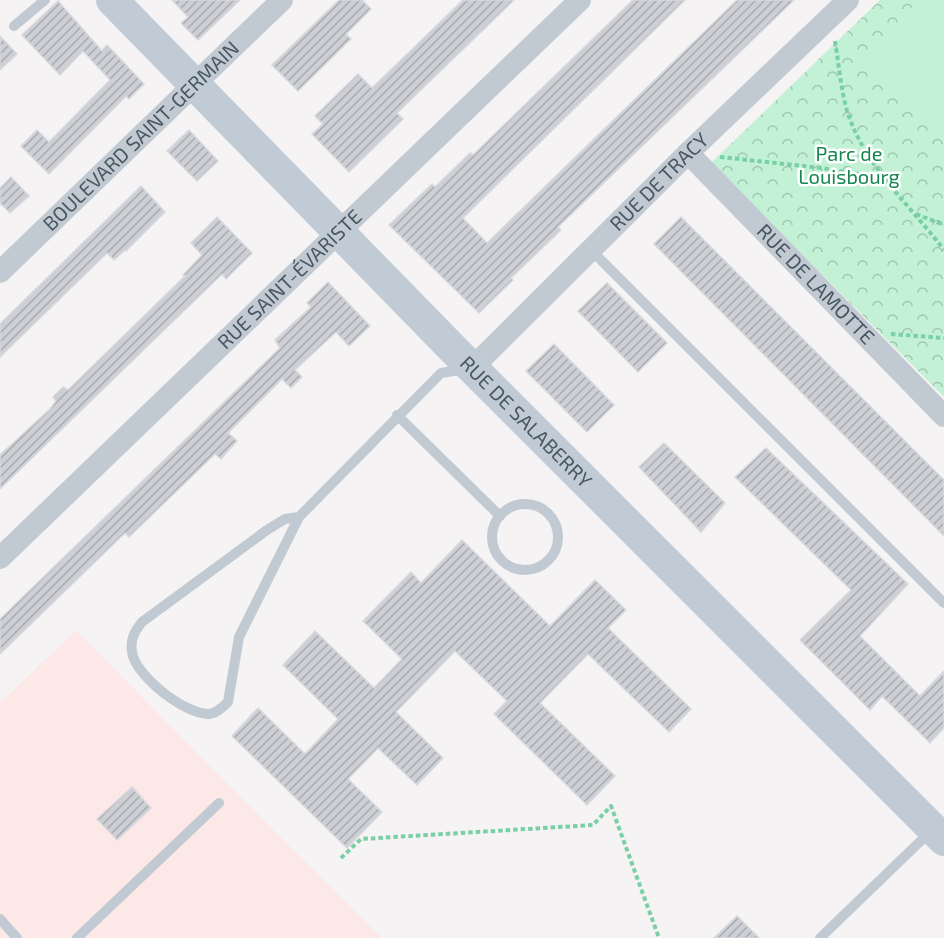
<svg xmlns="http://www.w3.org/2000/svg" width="944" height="938" font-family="'Exo 2',sans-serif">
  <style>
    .medical { fill: #fce8e6 }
    .park { fill: url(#park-crowns) }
    .pitch { fill: #c3f1d5 }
    .building { fill: url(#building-hatch); stroke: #d7d9de; stroke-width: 1.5 }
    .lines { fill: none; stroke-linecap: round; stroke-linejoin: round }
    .path { stroke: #7ad0a6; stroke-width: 4; stroke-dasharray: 4.5 3; stroke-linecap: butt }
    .lane { stroke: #c1cad2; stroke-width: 10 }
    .street { stroke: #c1cad2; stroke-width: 22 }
    .secondary { stroke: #c1cbd6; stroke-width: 32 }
    .labels { text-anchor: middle; stroke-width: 5; stroke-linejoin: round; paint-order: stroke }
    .street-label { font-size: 20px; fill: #4a5661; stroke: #fff }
    .park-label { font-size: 20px; fill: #17864f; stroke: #fff }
  </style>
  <defs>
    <pattern id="park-crowns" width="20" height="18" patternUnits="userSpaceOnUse" patternTransform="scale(1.5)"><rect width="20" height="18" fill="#c3f1d5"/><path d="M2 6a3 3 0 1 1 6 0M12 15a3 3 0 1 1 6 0" fill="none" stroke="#a0c6b0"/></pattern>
    <pattern id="building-hatch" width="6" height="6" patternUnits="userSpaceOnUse" patternTransform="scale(1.5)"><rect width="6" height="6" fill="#cdcfd5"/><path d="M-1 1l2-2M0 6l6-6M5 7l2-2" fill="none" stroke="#a8abb0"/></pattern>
  </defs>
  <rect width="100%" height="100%" fill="#f5f3f3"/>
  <path class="medical" d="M76,630L267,824L382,938H0V703Z"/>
  <path class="park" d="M880,0H944V397L711,163Z"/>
  <path class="pitch" d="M920,0H944V139L863,55Z"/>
  <g class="building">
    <path d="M172,0H240L198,40L181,23L188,17Z"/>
    <path d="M339,0H362L371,9L346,34L351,39L298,91L272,65Z"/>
    <path d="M463,0H514L397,113L403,119L349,172L312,134L323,124L315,116L358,74L372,88Z"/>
    <path d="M633,0H685L463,218L487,243L737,0H794L558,227L561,230L511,278L513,280L479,313L389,225L432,184L435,187L470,153L473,155Z"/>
    <path d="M58,1L102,51L107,45L144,84L129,99L126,96L49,174L21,146L37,130L49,142L110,80L83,51L60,75L22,35Z"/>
    <path d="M0,36L17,54L0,70Z"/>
    <path d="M189,130L218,161L197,181L167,151Z"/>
    <path d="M11,177L29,196L10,213L0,203V188Z"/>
    <path d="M141,186L165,212L126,251L125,250L114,260L107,253L0,357V324Z"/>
    <path d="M217,217L252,253L226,279L222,274L0,489V455L50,409L56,401L53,397L63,387L68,390L185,276L183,275L202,255L191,243Z"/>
    <path d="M681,217L944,480V536L654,244Z"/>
    <path d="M328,282L370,326L349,346L336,332L295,370L302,377L291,388L282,379L228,433L237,441L221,459L215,454L129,537L125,533L0,654V619L280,348L275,340L311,307L307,303Z"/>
    <path d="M607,283L667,343L638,372L578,311Z"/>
    <path d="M554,344L614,405L587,432L526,371Z"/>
    <path d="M664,443L725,503L701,532L639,467Z"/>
    <path d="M766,448L908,584L860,636L920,696L944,671V728L930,743L882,696L870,710L800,640L851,590L735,477Z"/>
    <path d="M462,540L550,626L595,580L626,610L608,628L691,709L669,732L588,654L540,703L615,776L587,805L494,714L507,701L455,651L396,712L443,758L417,785L378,748L348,779L382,812L347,848L232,736L258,708L305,754L338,719L283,665L315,631L374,688L402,659L363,621L411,572L421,583Z"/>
    <path d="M132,787L151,808L117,840L97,819Z"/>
    <path d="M737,916L759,938H714Z"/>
  </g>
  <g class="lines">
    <g class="path">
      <path d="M835,41C839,65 841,92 848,114C867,169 911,206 944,250"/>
      <path d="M720,157L822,168L882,178"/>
      <path d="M916,214L944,225"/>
      <path d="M891,334L944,338"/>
      <path d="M341,858L361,839L593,825L611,806L659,938"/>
    </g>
    <g class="lane">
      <path d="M14,26L45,0"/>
      <path d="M591,250L944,603"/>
      <path d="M397,415L500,516"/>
      <circle cx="525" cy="537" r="33"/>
      <path d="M299,517L285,519L267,530L142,622C134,632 130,640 132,652C135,676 186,715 209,714C217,713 223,707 228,702L239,637L299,517L441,373L466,369"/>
      <path d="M0,919L17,938"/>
      <path d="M77,938L219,803"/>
      <path d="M820,938L932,830"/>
    </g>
    <g class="street">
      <path id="s1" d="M688,153L944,416"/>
      <path id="s2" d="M0,272L282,0"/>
      <path id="s3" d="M472,368L688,153L848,0"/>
      <path id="s4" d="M0,558L580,0"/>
    </g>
    <path class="secondary" id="s5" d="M112,0L455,351L944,840"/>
  </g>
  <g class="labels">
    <g class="street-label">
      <text dy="7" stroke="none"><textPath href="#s2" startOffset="196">BOULEVARD SAINT-GERMAIN</textPath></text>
      <text dy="7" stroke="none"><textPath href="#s3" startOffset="264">RUE DE TRACY</textPath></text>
      <text dy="7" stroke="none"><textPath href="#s4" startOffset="402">RUE SAINT-ÉVARISTE</textPath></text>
      <text dy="7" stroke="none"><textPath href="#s1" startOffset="183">RUE DE LAMOTTE</textPath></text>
      <text dy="7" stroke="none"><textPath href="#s5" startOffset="591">RUE DE SALABERRY</textPath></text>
    </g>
    <g class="park-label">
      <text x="849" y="161">Parc de<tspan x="849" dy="23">Louisbourg</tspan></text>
    </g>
  </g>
</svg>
